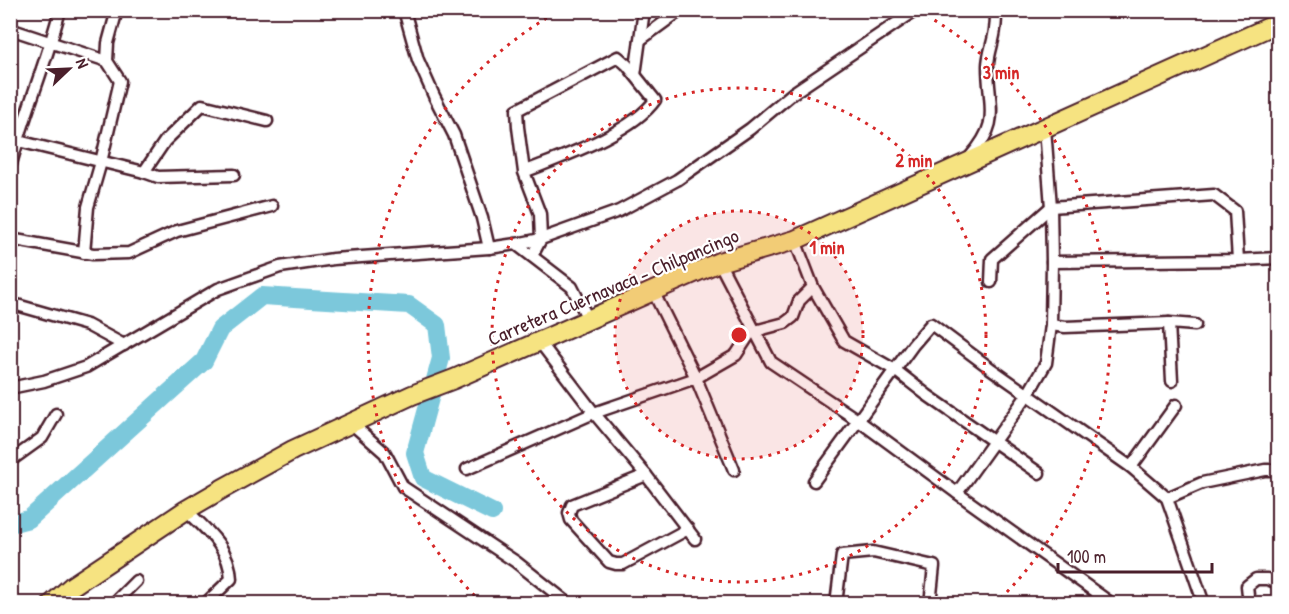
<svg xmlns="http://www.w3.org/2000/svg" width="1289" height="614" font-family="'Patrick Hand',sans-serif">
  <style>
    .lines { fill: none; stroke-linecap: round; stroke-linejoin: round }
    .river { stroke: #7cc8db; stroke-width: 18 }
    .street-casing { stroke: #4a1f2b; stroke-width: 15 }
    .primary-casing { stroke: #4a1f2b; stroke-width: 22 }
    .street { stroke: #fff; stroke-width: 10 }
    .primary { stroke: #f6e381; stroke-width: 18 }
    .ring { fill: none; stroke: #d62828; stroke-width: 3; stroke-dasharray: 3 6 }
    .labels { text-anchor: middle; stroke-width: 4.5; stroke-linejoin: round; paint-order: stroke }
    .street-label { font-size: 20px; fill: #4a1f2b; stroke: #fff }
    .centre { fill: #d62828; stroke: #fff; stroke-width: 3 }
    .ring-label { font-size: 18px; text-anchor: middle; font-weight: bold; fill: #d62828; stroke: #fff; stroke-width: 4.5; stroke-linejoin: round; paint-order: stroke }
  </style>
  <rect width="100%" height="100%" fill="#fff"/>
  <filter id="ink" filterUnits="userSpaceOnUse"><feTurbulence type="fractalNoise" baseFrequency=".0167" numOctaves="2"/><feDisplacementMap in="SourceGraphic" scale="12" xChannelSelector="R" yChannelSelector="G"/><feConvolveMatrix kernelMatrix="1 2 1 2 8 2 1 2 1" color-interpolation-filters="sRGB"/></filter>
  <g filter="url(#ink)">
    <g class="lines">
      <path class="river" d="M10,524L29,519L204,361L220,329L262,296L409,305L437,325L441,358L415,453L423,478L492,512"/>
      <g class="street-casing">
        <g id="street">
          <path d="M404,10L418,60L434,96L454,135L482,218L489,248"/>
          <path d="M10,29L107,61"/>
          <path d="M640,40L681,10"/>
          <path d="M635,75L644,10"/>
          <path d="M10,139L144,172L158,177L234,175"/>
          <path d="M970,157C1002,121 988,108 988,66C988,54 994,41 995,29C996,23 996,17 996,10"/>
          <path d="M10,168C24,115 46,64 60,10"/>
          <path d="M144,172L165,141L202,105L267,121"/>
          <path d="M524,172C561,157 632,133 655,100L627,65L618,57L517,110L518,127L524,172L540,214L541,239L532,256"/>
          <path d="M10,239L93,254L129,253L177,231L272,206"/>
          <path d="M516,244L572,287L588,319"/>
          <path d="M84,253L88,207L101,162L120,81L107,61L108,43L117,10"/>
          <path d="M719,262L771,362L859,421L957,493L1108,601"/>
          <path d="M1052,262L1238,260L1278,258"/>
          <path d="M991,282L992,259L1051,207L1214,195L1235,211L1238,260"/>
          <path d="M813,287L844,341L895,370L927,395L1039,473"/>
          <path d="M653,291L696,378L734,470"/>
          <path d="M10,303L87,325L124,345"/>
          <path d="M1169,323L1172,381"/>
          <path d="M1051,325L1065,327L1169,323L1195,325"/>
          <path d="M539,341L594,413L646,475L695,539"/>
          <path d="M10,388L44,381L86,367L218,289L280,267L333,259L489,248L516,244L541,239L619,211L677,180L750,129L793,93L916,10"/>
          <path d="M352,424L385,453L403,487L516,562L569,604"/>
          <path d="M10,461L42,438L56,414"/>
          <path d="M1131,467L1176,405"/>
          <path d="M467,469L594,413L696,378L736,355L749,335L755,331L785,323L793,317L799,301L813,287L795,240"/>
          <path d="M646,475L572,505L569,513L571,520L609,562L616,564H623L688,529"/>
          <path d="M814,481L913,345L931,324L990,368L1131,467L1167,498L1204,604"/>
          <path d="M957,493L1028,394L1046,363L1051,325L1052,262L1051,207L1045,128"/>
          <path d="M1167,498L1202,483L1265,470H1278"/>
          <path d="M186,510C207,530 230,548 231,579L205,604"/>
          <path d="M113,604L136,581"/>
          <path d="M836,604L842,555L873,552L934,566L930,604"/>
          <path d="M1249,604L1247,586L1256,579H1267L1278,583"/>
        </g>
      </g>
      <g class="primary-casing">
        <path id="primary" d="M52,604L72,586L186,510L222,489L293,450L412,395L454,379L719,262L795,240L1278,23"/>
      </g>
      <use href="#street" class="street"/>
      <use href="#primary" class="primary"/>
    </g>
  </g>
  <circle cx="739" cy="335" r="124" fill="#d62828" fill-opacity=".12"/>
  <g class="ring">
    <circle cx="739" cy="335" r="124"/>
    <circle cx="739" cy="335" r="247"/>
    <path d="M481 602A371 371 0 0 1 559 11M919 11A371 371 0 0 1 997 602"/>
  </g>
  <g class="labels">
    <g class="street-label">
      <text transform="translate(613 287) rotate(-23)" y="7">Carretera Cuernavaca - Chilpancingo</text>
    </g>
  </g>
  <circle cx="739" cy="335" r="9" class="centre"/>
  <g class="ring-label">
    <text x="1001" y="79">3 min</text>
    <text x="914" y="167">2 min</text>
    <text x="827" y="254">1 min</text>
  </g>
  <rect width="1289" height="614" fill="none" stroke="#fff" stroke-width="36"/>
  <rect x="18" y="18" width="1253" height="578" fill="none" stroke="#4a1f2b" stroke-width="2" filter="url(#ink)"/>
  <g transform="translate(69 69) rotate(67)" stroke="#ffffff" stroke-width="4.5" paint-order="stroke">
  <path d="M0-4.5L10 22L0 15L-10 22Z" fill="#4a1f2b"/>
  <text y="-9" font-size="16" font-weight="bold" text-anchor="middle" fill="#4a1f2b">N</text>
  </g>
  <path d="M1058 563v9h154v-9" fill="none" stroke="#4a1f2b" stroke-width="3"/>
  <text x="1067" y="563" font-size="18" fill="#4a1f2b" stroke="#ffffff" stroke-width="4.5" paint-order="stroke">100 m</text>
</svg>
